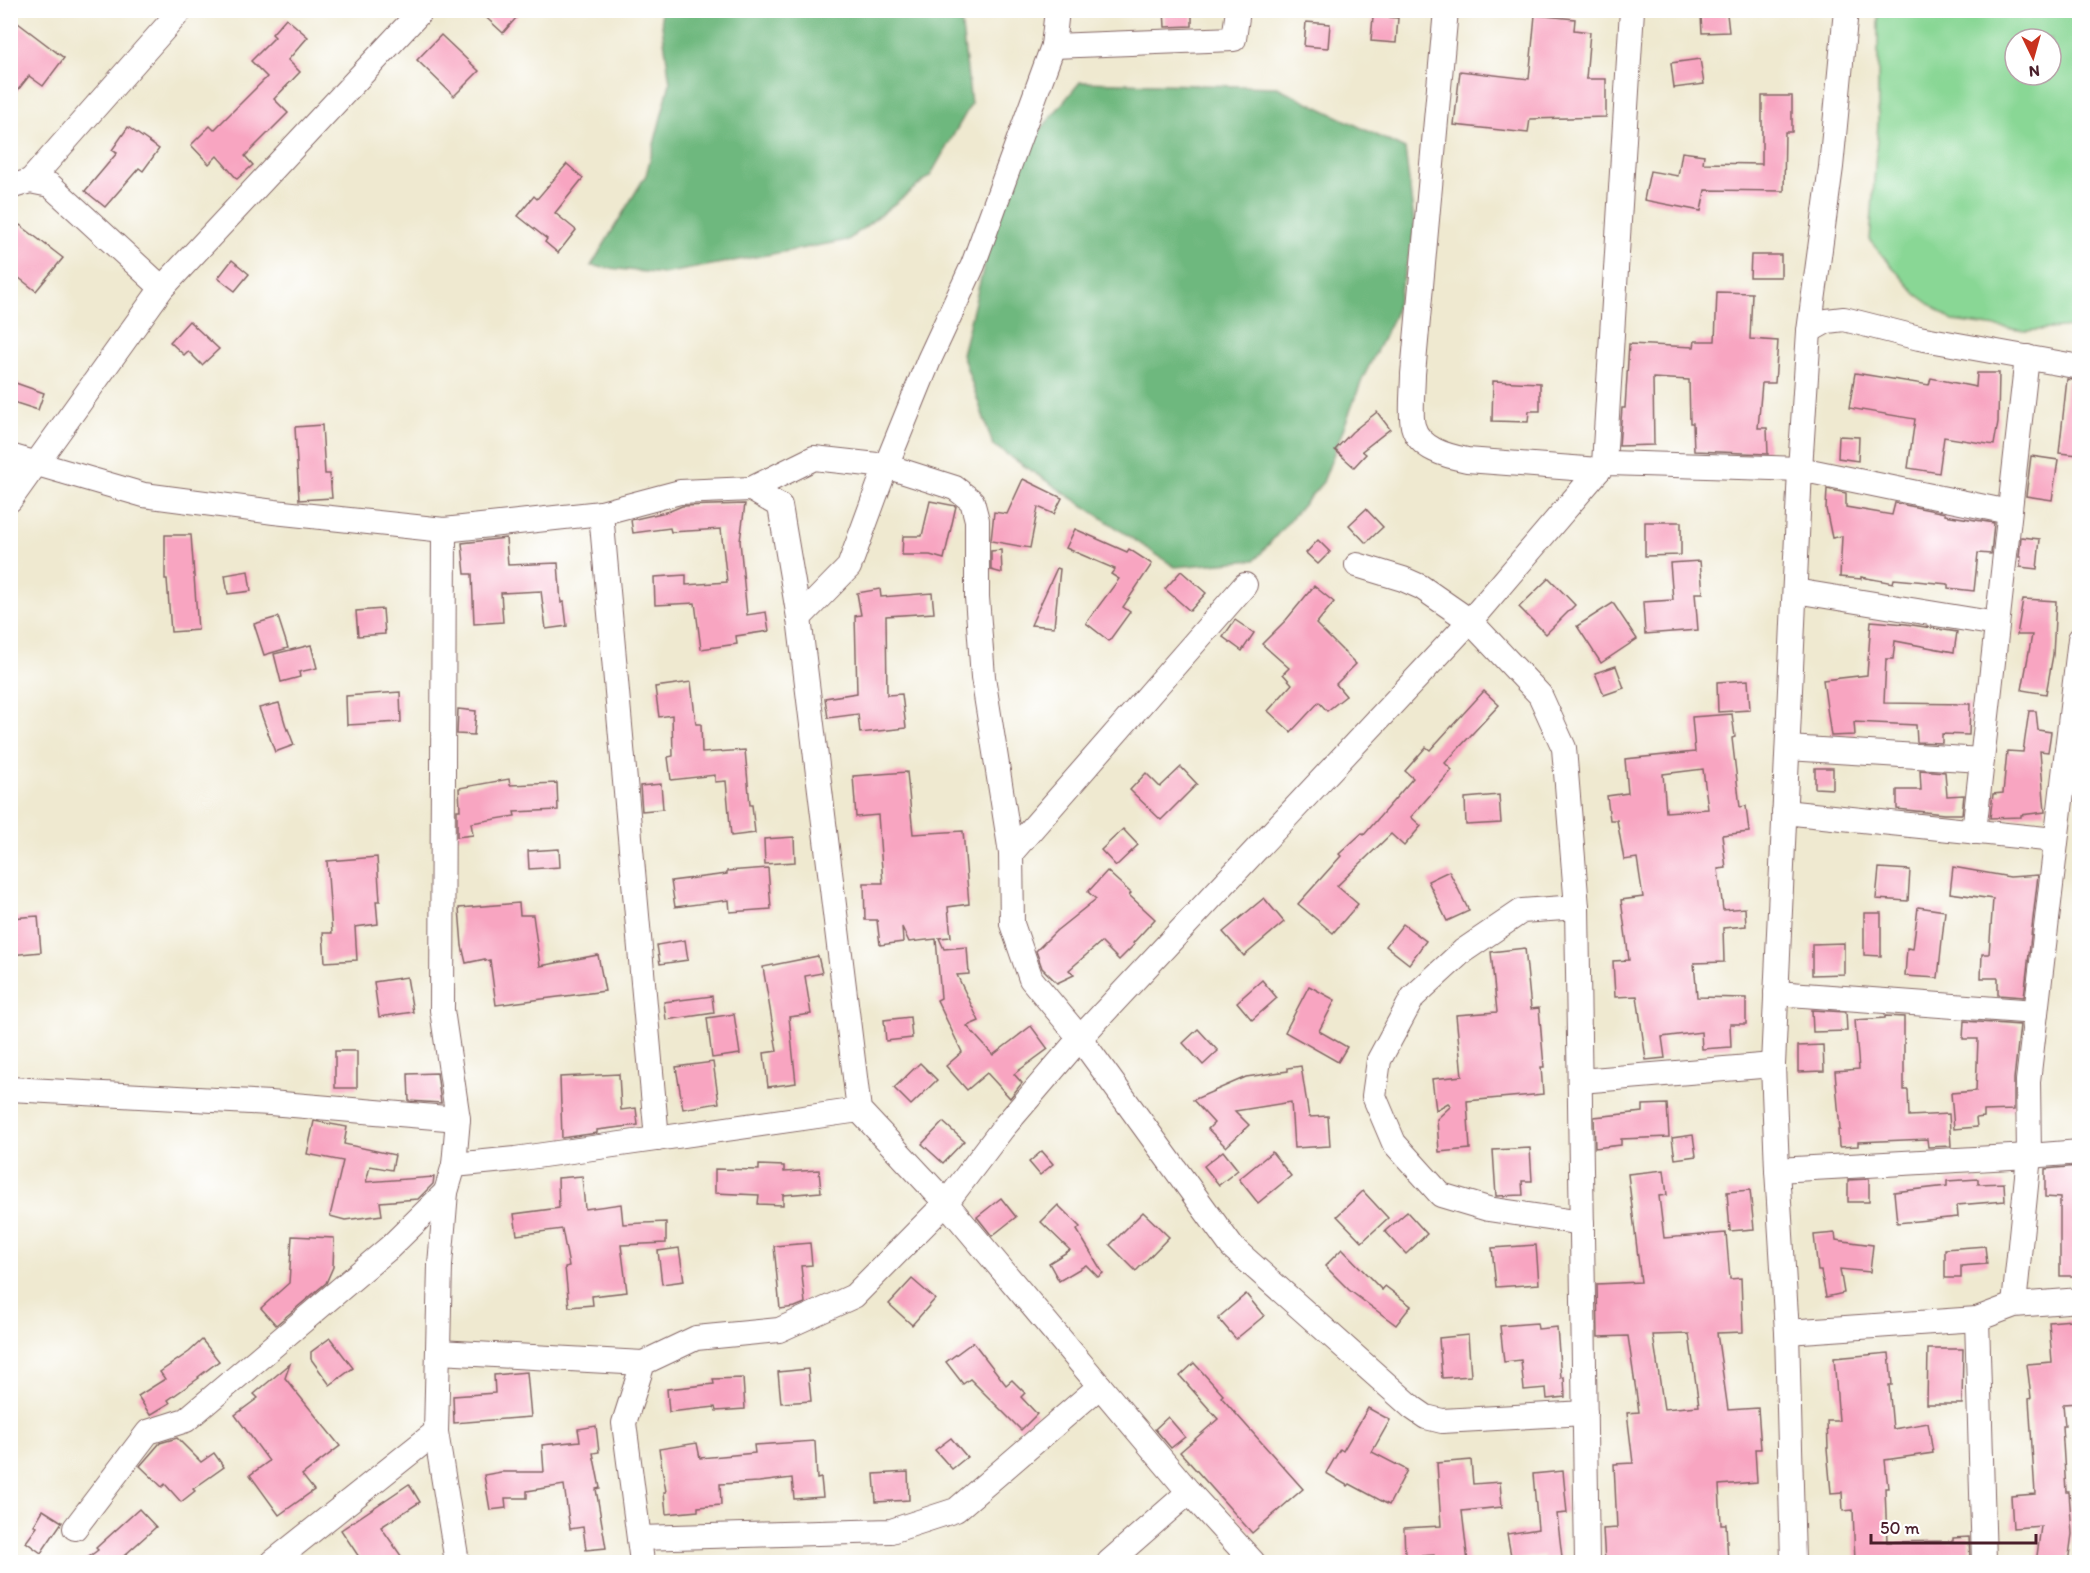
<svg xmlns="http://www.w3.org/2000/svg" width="2090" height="1573" font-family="Itim,sans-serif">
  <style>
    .green { fill: #89d795; stroke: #6a7b60; stroke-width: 1.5; fill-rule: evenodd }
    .forest { fill: #6eb87e; stroke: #5c6c54; stroke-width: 1.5 }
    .building { fill: #f8a5c1; fill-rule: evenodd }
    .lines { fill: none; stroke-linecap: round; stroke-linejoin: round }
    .minor-casing { stroke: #846665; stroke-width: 26 }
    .minor { stroke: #fff; stroke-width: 24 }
  </style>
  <rect width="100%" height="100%" fill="#fff"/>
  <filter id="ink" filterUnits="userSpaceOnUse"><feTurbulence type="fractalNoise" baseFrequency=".0167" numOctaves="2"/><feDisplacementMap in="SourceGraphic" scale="12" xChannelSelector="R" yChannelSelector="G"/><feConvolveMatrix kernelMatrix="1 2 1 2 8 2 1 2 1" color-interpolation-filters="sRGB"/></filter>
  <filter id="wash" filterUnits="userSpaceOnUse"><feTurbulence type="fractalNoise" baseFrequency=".008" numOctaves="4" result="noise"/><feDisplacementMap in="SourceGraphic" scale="24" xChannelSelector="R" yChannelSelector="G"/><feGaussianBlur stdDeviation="1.35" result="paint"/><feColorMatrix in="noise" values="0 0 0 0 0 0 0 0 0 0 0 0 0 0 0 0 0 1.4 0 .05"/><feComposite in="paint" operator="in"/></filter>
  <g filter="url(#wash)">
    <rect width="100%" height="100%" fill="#efe9d0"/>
    <path class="green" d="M1878,11H2079L2080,305L2072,327L2026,331L1953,321L1916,294L1870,241L1878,123ZM2015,39H2051V75H2015Z"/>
    <g class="forest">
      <path d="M660,11H960L971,104L930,176L848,240L663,274L591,266L646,175L670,83Z"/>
      <path d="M1080,82L1277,87L1405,149L1415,230L1394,316L1362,380L1323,482L1255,560L1175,567L993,445L962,354L1008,169Z"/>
    </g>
    <g id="blocks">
      <g class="building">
        <path d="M478,10H523L503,33Z"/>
        <path d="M1164,10H1192V26L1165,27Z"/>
        <path d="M1727,14L1729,32L1702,33L1701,16Z"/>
        <path d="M1535,15L1575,19L1574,30L1590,32L1586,79H1606V117L1530,119L1528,133L1454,125L1460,71L1529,79Z"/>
        <path d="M1373,16L1398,18L1396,43L1371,41Z"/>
        <path d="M286,18L308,37L288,60L300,72L274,99L288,113L245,156L253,165L237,179L217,156L209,164L191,145L210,126L214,130L267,77L251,61L275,37L272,34Z"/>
        <path d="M1306,22L1330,24L1328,48L1304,46Z"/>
        <path d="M18,23L64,58L43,86L29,76L10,100V33Z"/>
        <path d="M441,35L479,71L454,96L417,60Z"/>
        <path d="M1700,59L1704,84L1674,88L1671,63Z"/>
        <path d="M1762,96H1792V132H1785L1784,191L1705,190L1701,211L1644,200L1650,171L1678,176L1682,152L1704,155L1703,163L1762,164Z"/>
        <path d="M128,127L159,149L143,171L139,168L105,207L85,191L117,153L112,150Z"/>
        <path d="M567,164L583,178L555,213L576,230L558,253L545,242L547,239L518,216L534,196L537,199Z"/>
        <path d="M20,225L63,258L36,291L10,271V237Z"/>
        <path d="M1751,255H1781V277H1750Z"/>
        <path d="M232,260L249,274L235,291L218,278Z"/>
        <path d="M1717,292L1752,293L1750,339L1778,341L1775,383H1762L1758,428H1767L1768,454L1694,451L1693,423H1690L1689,380L1653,378L1654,445L1619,446L1622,408H1625L1629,344L1694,347L1695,341H1715Z"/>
        <path d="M189,321L219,349L202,365L188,351L184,355L170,342Z"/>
        <path d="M1855,373L1929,385L1931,378L1976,387L1977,373H1999L1998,422L1994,445L1944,437L1939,473L1908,468L1915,419L1849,408Z"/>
        <path d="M2067,379L2079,381V455L2059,453Z"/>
        <path d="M10,381L44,393L38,410L10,401Z"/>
        <path d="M1493,381L1540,383V411H1529L1528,422L1492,421Z"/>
        <path d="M1377,412L1390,429L1362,451L1366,454L1354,467L1335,450L1352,432Z"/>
        <path d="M322,425L325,474H330L332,498L299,500L295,427Z"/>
        <path d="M1839,436L1859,437L1858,461L1838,458Z"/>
        <path d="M2031,456L2058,460L2052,500L2026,496Z"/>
        <path d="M1023,479L1062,498L1054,514L1038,507L1030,548L991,541L994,512L1007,514Z"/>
        <path d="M1827,489L1846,493V507L1892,515L1895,503L1945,513V515L1994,523L1991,554L1978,553L1974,591L1948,588V584L1894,579L1893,583L1861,577V579L1840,577L1842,536L1832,538L1826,509Z"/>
        <path d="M930,501L956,506L944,559L930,555H902L903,536H922Z"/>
        <path d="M745,504L740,541L747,615L766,612L769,631L736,636L737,644L701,649L695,603L655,605L654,577L686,575V585L727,582L721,529L671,532L670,528L633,533L631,520L670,511L682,506Z"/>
        <path d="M1366,509L1383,527L1366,543L1349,525Z"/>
        <path d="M1645,522H1681V555L1645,556Z"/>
        <path d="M1075,529L1127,552L1129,549L1152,564L1123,607L1130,612L1109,641L1086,623L1119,579L1111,574L1115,569L1066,548Z"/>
        <path d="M165,535H191L198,630L171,632L167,579H165Z"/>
        <path d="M2021,537L2040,539L2037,569L2020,567L2021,557H2019Z"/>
        <path d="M506,538L508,565L558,563L561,603L564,602L567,626L546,629L541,591L501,593L503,622L474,624L472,574H465L462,543Z"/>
        <path d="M1318,540L1330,552L1318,564L1306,553Z"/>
        <path d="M1001,550L1002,573L991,570V551Z"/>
        <path d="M1700,561L1703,593H1695L1698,630L1645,634L1643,602L1673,600L1670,563Z"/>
        <path d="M1057,568L1060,569L1054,627L1031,625Z"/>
        <path d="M248,571L251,591L228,594L225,575Z"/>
        <path d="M1181,571L1206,593L1190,611L1165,589Z"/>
        <path d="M1549,578L1575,605L1546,634L1519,607Z"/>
        <path d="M1314,586L1334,602L1316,624L1356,664L1336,684L1346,696L1327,711L1319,702L1291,732L1268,711L1292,684L1283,674L1289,668L1262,644L1286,620Z"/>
        <path d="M880,589L881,597L932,593L934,613L886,616L887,695L902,694L906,728L860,733L858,714L828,718L825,698L857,693L855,616L861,615L857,593Z"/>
        <path d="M2023,599L2056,601L2053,655L2046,694L2022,690L2032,635H2017Z"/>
        <path d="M1613,603L1637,639L1601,663L1577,626Z"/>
        <path d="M383,609L385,634L358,636L356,611Z"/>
        <path d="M278,617L288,648L264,655L254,624Z"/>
        <path d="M1235,620L1254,633L1242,651L1223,637Z"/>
        <path d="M1871,621L1906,624L1957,632L1954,652L1895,641L1893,659H1886L1884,703L1970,704L1969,735L1942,734V743L1917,742L1916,725L1854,722L1855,735L1831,736L1823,680L1867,675Z"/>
        <path d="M311,645L317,668L299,672L300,677L281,682L274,654Z"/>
        <path d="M1616,666L1624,688L1604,695L1595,673Z"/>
        <path d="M1748,680L1750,710L1718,712L1717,682Z"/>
        <path d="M691,682L696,724H701L702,753L745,750L750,805H752L755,833L731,836L726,781L715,782V775L671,780L668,757L673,756L672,715L659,717L655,687Z"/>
        <path d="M1484,691L1499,705L1445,763L1452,770L1411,817L1421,826L1404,846L1391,834L1337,886L1358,904L1333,933L1298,904L1341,856L1339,854L1362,833L1364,835L1413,778L1405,771L1426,747L1430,750Z"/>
        <path d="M400,692L401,722L347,725L346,696Z"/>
        <path d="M279,703L287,730L288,729L294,745L275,752L259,708Z"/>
        <path d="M458,709L476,711L474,735L457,734Z"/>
        <path d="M2029,711H2036L2038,730L2051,732L2048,752L2040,751L2045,812L2021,815V817L1990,818L1993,794L2003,793L2007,751L2023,752Z"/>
        <path d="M1732,714L1735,737L1732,738L1740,807L1746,806L1749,832L1722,835L1726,868L1718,869L1723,910L1745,908L1746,926L1723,928L1724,962L1694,963L1697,997L1746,998V1024H1730L1731,1047L1702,1049L1701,1032L1662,1037L1665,1058L1646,1060L1637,996L1615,997L1613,961L1629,960L1621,900L1643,897L1637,858L1624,860L1617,820H1610L1607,796L1628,793L1625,759L1695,752L1692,717ZM1703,769L1708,809L1666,812L1663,774Z"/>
        <path d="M1181,767L1197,784L1161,820L1130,790L1146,773L1160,787Z"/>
        <path d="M1815,768H1833V789L1815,788Z"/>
        <path d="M1920,770L1945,772L1947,796L1964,795L1962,814H1944L1897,809V790H1921Z"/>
        <path d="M907,772L913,834L963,831L969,904L948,907L951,937L939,938L944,949L967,947L969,974L957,975L979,1021L967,1026L993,1055L1031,1026L1048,1049L1014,1074L1022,1083L1010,1098L987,1073L967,1090L946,1066L962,1052L937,1000L941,998L936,939L909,942L902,927L903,942L880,945L877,920H865L864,883H883L878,815L856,817L853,776Z"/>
        <path d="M509,779L510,785L557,783L558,810L514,812L515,816L471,823L473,835L457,837V810H460L459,788Z"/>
        <path d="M661,784L663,809L642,811L640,786Z"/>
        <path d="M1499,795L1501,823L1466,825L1465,798Z"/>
        <path d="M1123,829L1138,845L1116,866L1101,850Z"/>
        <path d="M794,837L795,862L765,864L764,839Z"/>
        <path d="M559,849L560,867L529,869L528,851Z"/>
        <path d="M377,857L380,901H376L378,924L355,927L357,960L325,962L323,933H332L327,861Z"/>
        <path d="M1953,867L2010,877L2038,875L2024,997L1998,995V978H1981L1982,954H1989L1993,899L1950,893Z"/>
        <path d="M768,868L771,909L730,912L729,900L675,907L671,881L727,874V871Z"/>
        <path d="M1879,868L1910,870L1908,901L1876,899Z"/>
        <path d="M1107,871L1131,893L1129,895L1155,919L1133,943L1135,944L1119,960L1101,942L1069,970L1074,975L1057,983L1042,968L1036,951L1056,931L1096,899L1088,892Z"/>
        <path d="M1449,871L1469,911L1447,921L1428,881Z"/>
        <path d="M1264,898L1284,922L1244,956L1223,932Z"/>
        <path d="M519,903L520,915H533L540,966L598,955L605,991L496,1005L490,960L485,961V959L466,963L462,946L459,908Z"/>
        <path d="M1918,907L1945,911L1938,978L1905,976L1907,948L1913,949Z"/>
        <path d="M1864,913H1881V956L1864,955Z"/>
        <path d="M38,916L41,952L10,955V918Z"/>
        <path d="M1403,924L1426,941L1409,964L1386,946Z"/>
        <path d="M685,940L688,960L660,964L657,945Z"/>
        <path d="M1844,943V974L1812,975V944Z"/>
        <path d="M1525,948L1531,1009L1539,1008L1544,1067H1541L1543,1094L1467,1101L1470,1149L1439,1152L1437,1119L1451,1106L1448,1103L1436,1110L1432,1079L1462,1076L1456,1015L1497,1012L1491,952Z"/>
        <path d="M818,956L822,973L805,976L811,1014L789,1017L796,1083L768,1087L764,1053L777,1051L763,967Z"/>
        <path d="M407,977L413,1012L379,1017L374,982Z"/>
        <path d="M1262,980L1277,998L1252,1020L1237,1002Z"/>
        <path d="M1309,986L1335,1000L1319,1031L1347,1047L1338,1062L1285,1032Z"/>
        <path d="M712,996L714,1013L666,1020L664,1002Z"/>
        <path d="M1812,1010L1846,1012L1847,1031L1813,1032Z"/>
        <path d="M734,1014L740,1054L712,1058L707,1018Z"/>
        <path d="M1885,1016L1904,1017V1090H1908L1909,1116L1949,1114L1951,1146L1928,1147L1927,1139L1858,1142V1146L1839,1147L1838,1130H1840L1835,1071L1859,1069L1855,1020L1885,1018Z"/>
        <path d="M910,1017L912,1038L886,1041L884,1020Z"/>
        <path d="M1964,1021L2020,1025L2014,1079V1110L1984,1111V1117L1976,1118L1977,1127L1954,1129L1951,1093L1976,1091L1978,1039H1963Z"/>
        <path d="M1198,1029L1218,1051L1203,1065L1183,1043Z"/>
        <path d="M1823,1045L1824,1071L1798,1072V1046Z"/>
        <rect x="335" y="1051" width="22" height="37"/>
        <path d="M713,1062L719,1103L683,1109L676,1067Z"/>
        <path d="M920,1063L937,1080L911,1105L894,1088Z"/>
        <path d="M1301,1066L1309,1117L1328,1116L1330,1146L1294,1148L1291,1102L1235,1111L1249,1125L1226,1147L1208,1129L1214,1123L1193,1100L1246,1077L1288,1071V1068Z"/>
        <path d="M437,1073L441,1103L409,1101L408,1074Z"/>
        <path d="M619,1074L621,1110L636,1108L638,1125L597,1130V1133L562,1138L560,1077Z"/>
        <path d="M1667,1104L1669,1137L1621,1139V1145L1595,1148L1594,1117L1643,1112V1105Z"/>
        <path d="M314,1121L347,1127L344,1144L395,1155L392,1170L370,1166L366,1182L434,1177L433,1184L418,1199L380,1202L382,1215L345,1220L330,1216L343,1161L307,1154Z"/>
        <path d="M943,1122L964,1141L943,1163L922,1144Z"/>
        <path d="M1693,1135L1696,1156L1675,1159L1672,1138Z"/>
        <path d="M1530,1148L1532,1181H1522L1523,1195L1496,1196L1493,1150Z"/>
        <path d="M1042,1151L1053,1164L1040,1175L1029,1162Z"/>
        <path d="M1223,1151L1238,1170L1219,1185L1204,1166Z"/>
        <path d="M1272,1152L1291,1176L1258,1203L1239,1179Z"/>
        <path d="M759,1165L784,1166V1172L819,1170L821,1192L783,1195V1205L758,1204L759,1195L715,1193V1169L759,1170Z"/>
        <path d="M2079,1166V1276H2060V1198L2045,1197V1169Z"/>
        <path d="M1664,1170L1667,1195L1659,1196L1664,1238L1726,1233L1730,1279L1741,1278L1743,1332L1717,1333L1728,1410L1758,1408L1761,1449H1755L1757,1482L1719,1485L1721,1524H1726L1728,1563H1605L1603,1529L1617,1528L1614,1464L1633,1463L1627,1413L1639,1412L1628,1336L1598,1337L1597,1284L1641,1282L1628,1174ZM1689,1334L1699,1406L1664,1409L1653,1335Z"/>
        <path d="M582,1176L585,1209L621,1204L623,1224L666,1222V1243L621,1245L627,1292L592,1296L593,1305L569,1307L565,1267L569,1266L562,1229L517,1235L514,1214L559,1208L558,1178Z"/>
        <path d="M1869,1179V1202H1848V1180Z"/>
        <path d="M1978,1179V1184L2004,1183L2005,1201L1957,1205L1958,1217L1897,1223L1894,1192L1947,1186V1181Z"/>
        <path d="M1750,1190L1754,1229L1730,1231L1727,1192Z"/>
        <path d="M1363,1191L1388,1218L1362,1242L1337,1216Z"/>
        <path d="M1001,1198L1016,1217L992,1236L977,1217Z"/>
        <path d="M1058,1205L1080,1227L1077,1230L1103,1273L1098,1277L1086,1265L1059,1281L1049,1263L1070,1250L1041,1222Z"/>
        <path d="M1143,1212L1169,1237L1136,1271L1110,1245Z"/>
        <path d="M1407,1212L1427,1234L1406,1254L1385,1231Z"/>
        <path d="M1835,1233L1836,1240L1873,1245L1870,1272L1840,1269L1844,1293L1826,1297L1821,1271H1818L1814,1235Z"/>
        <path d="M292,1236L334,1238L333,1267L326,1283L276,1325L261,1308L289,1283Z"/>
        <path d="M810,1243L812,1265L801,1266L805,1303L795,1307L780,1309L774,1246Z"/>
        <path d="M1536,1245L1539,1284L1496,1287L1492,1248Z"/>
        <path d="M1985,1246L1987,1264L1961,1266V1278H1945V1249Z"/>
        <path d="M679,1248L684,1281L662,1284L658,1251Z"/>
        <path d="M1342,1249L1382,1290L1385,1286L1411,1306L1396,1325L1349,1290L1325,1266Z"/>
        <path d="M912,1279L935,1299L912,1325L889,1304Z"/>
        <path d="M1246,1294L1264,1316L1236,1339L1218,1318Z"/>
        <path d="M2072,1320L2073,1335H2079V1403L2063,1404L2065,1426H2062L2066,1492H2069L2072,1534L2068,1563H2036L2041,1526L2013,1528L2011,1496L2035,1494L2029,1399L2031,1398L2027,1364L2052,1362L2049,1322Z"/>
        <path d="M1537,1323L1538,1329L1557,1327L1561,1378L1564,1377L1565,1397L1547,1399L1546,1388L1524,1390L1521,1360L1504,1362L1500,1326Z"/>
        <path d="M1468,1335L1471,1376L1442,1378L1439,1338Z"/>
        <path d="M330,1338L353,1368L330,1385L311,1359V1352Z"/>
        <path d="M202,1340L219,1361L198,1377L199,1378L168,1400L170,1403L150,1415L138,1396L165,1379L160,1372L189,1352Z"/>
        <path d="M973,1342L1006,1385L1012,1380L1025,1393L1021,1397L1037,1414L1021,1430L970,1379L963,1384L946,1362Z"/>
        <path d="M1928,1349H1963L1962,1404H1927Z"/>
        <path d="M1889,1353L1892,1385H1889L1893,1429L1928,1423L1933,1453L1885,1460L1888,1488H1885L1887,1542L1953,1541V1538L1969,1537L1970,1560L1943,1563H1855L1853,1510L1843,1511L1842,1492L1831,1493L1827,1448H1828L1827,1421H1839L1834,1358Z"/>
        <path d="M1194,1363L1223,1395L1221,1397L1303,1489L1252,1533L1180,1452L1218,1419L1180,1376Z"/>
        <path d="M290,1364L285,1378L340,1446L302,1475L314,1490L279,1515L250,1475L269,1461L235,1415L258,1398L254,1394Z"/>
        <path d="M808,1369L811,1401L781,1403L778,1372Z"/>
        <path d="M527,1372L531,1417L454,1423L453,1396L495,1393L494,1375Z"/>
        <path d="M743,1378L745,1409L716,1411L715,1407L669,1412L667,1389L714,1384L713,1379Z"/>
        <path d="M1368,1408L1390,1420L1372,1452L1407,1470L1389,1505L1350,1484L1348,1486L1326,1473L1340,1449L1343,1451Z"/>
        <path d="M1168,1417L1185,1437L1171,1448L1155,1429Z"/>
        <path d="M596,1426L599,1452L593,1453L600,1488L596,1489L606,1548L586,1550L583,1527L570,1529L564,1485L527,1491V1498H505L506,1508L490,1510L484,1475L501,1472H544L542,1445L580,1441L578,1429Z"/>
        <path d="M177,1438L201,1462L214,1453L224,1467L193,1489L195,1491L181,1502L165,1484L162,1487L140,1466L160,1443Z"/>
        <path d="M951,1438L967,1457L952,1469L935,1450Z"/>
        <path d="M815,1441L817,1479L821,1478L823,1497L794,1499L792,1478L759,1482L720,1484L721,1505L698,1507V1511L666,1514L664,1492H666L659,1449L697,1443L700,1458L755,1453L754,1445Z"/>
        <path d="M1471,1460L1473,1484L1500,1482L1502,1507L1462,1511L1468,1563H1435L1434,1555L1405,1557L1404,1528L1441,1526L1437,1463Z"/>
        <path d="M1563,1471L1567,1513L1557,1514L1562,1557L1544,1559L1543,1555L1512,1561L1507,1534L1538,1529L1533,1474Z"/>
        <path d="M908,1472L909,1500L876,1502L874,1474Z"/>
        <path d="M409,1484L420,1502L381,1527L406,1563H363L341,1530Z"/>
        <path d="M139,1509L156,1527L116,1563H81L98,1550L96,1548Z"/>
        <path d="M43,1510L62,1522L41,1553L26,1542L37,1527L34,1525Z"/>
      </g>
    </g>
  </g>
  <g filter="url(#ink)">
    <use href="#blocks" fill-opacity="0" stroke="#846665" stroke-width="1.5"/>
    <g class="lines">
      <g class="minor-casing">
        <g id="minor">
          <path d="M1057,10L1053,46L973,265L929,360L886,466L955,488L972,501L977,520V597L983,677L1011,853L1012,924L1031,979L1080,1038L1232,1247L1413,1408L1426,1417L1442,1421L1585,1413"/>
          <path d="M1446,10L1413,374C1413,388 1410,414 1413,426C1419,449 1447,456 1467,460L1599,470"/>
          <path d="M1053,46L1234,39L1238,10"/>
          <path d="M30,181L181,10"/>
          <path d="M10,187L30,181L50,185L162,288"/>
          <path d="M1809,331L1827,321L1844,319L1919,338L2080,367"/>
          <path d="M10,456L144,495L274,512L444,530L601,513L680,492L751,489L780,506L799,618L859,1110L946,1203L1189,1492L1253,1562"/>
          <path d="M1604,464L1632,10"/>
          <path d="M751,489L814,458L886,466L849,567L799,618"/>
          <path d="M10,500L162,288L422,10"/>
          <path d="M601,513L657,1139"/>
          <path d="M444,530L442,1010L458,1119L454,1165"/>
          <path d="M1357,565L1403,579L1421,587L1470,621L1540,695L1564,748L1577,907L1587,1562"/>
          <path d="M1795,591L1997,624"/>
          <path d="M1788,748L1982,760"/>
          <path d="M1784,812L2055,840"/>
          <path d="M1974,832L2027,357"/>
          <path d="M1011,853L1245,585"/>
          <path d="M1577,907L1522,911L1463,951L1413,997L1379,1060L1374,1096L1394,1143L1441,1195L1488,1209L1582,1223"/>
          <path d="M1776,993L2036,1012"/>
          <path d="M1580,1081L1773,1065"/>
          <path d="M10,1089L270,1103L458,1119"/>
          <path d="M1777,1170L2029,1156L2080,1152"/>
          <path d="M2014,1305L2029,1156L2028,1081L2080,639"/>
          <path d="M1977,1319L1984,1562"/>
          <path d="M1787,1332L1977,1319L2014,1305L2080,1300"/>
          <path d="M439,1352L643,1363"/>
          <path d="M75,1528L148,1432L186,1420L389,1248L446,1192"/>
          <path d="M639,1538L891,1531L956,1510L1100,1386"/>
          <path d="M273,1562L436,1432"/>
          <path d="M457,1562L436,1432L440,1265L446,1192L454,1165L515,1159L859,1110"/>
          <path d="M642,1562L624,1423L643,1363L696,1338L779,1330L854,1296L946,1203L1003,1128L1080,1038L1470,621L1604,464L1609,463L1800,469L2009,512"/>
          <path d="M1109,1562L1189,1492"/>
          <path d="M1793,1562L1787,1332L1777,1170L1773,1065L1800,469L1809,331L1831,167L1846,10"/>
        </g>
      </g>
      <use href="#minor" class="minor"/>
    </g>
  </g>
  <rect width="2090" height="1573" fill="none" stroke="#fff" stroke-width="36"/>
  <g transform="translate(2033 57) rotate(175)"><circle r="28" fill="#ffffff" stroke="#b7a5aa" stroke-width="1.5"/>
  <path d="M0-4.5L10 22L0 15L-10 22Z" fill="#c8321e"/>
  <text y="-9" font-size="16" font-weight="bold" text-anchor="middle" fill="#4a1f2b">N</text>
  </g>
  <path d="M1871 1534v9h165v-9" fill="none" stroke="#4a1f2b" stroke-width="3"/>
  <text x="1880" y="1534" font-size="18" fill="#4a1f2b" stroke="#ffffff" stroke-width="4.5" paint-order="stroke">50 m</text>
</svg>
